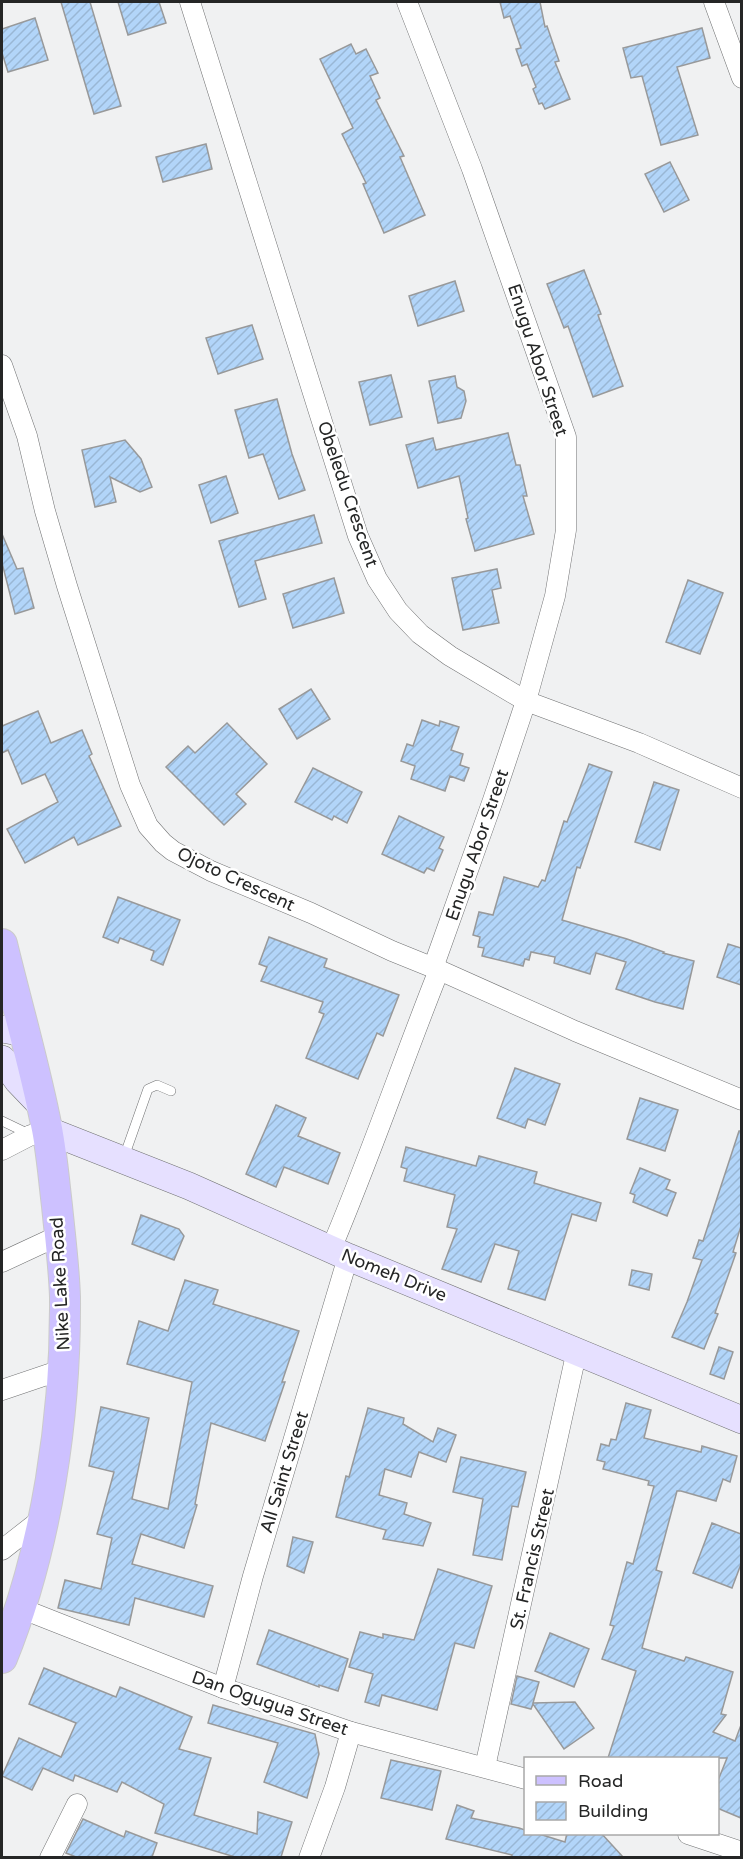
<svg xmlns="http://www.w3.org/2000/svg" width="743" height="1859" font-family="'Varela Round',sans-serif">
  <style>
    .building { fill: url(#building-hatch); stroke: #98999a; stroke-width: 1.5 }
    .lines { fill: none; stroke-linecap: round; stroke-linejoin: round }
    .service-casing { stroke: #717273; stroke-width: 10 }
    .minor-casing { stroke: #717273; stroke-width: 21 }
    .secondary-casing { stroke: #717273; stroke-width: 28 }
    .primary-casing { stroke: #cbcbcb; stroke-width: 32 }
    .service { stroke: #fff; stroke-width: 9 }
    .minor { stroke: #fff; stroke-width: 20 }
    .secondary { stroke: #e6e0ff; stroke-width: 27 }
    .primary { stroke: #cdc1ff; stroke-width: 30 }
    .labels { text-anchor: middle; stroke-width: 5; stroke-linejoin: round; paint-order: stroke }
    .street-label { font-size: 18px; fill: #252626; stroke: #fff }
  </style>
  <defs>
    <pattern id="building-hatch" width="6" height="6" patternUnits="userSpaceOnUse" patternTransform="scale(1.5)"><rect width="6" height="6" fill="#b2d5f9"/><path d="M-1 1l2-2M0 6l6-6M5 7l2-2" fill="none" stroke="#99b7d5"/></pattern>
  </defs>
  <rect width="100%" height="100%" fill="#f0f1f2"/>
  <g class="building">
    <path d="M61,2H90L121,106L94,114Z"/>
    <path d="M118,2H159L166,23L128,35Z"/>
    <path d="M500,2H540L545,27L547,26L559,61L555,62L570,99L545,109L542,103L539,104L533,89L536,87L527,64L522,66L516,49L521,48L510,16L504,18Z"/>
    <path d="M35,18L48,60L8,72L2,53V29Z"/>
    <path d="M702,28L710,58L677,67L698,135L661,145L642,76L631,78L623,48Z"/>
    <path d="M351,44L356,54L366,49L378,73L370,76L380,98L376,100L404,156L400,157L425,215L384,233L363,184L366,183L342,134L353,128L320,59Z"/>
    <path d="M206,144L212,169L163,182L156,157Z"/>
    <path d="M670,162L689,200L664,212L645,174Z"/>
    <path d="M584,270L601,314L598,315L623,386L593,397L568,326L564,328L547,284Z"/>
    <path d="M455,281L464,311L418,326L409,296Z"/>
    <path d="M252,325L263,359L218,374L206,338Z"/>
    <path d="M391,375L402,417L370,425L359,382Z"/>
    <path d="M455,376L457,387L464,391L466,401L461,418L438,423L429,381Z"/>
    <path d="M277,399L292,454L305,490L279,499L263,454L249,458L235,410Z"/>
    <path d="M508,433L516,465H520L527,496H523L534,534L475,551L466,519L468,518L459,476L418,488L406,445L433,438L436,450Z"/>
    <path d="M125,440L141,459L152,487L140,492L110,477L116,502L95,507L82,450Z"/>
    <path d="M226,476L238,513L211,523L199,485Z"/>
    <path d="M314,515L322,543L255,561L266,599L239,607L219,541Z"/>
    <path d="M2,534L17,569L23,568L34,608L15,614L2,563Z"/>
    <path d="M497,569L501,588L492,590L499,623L463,630L452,578Z"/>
    <path d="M334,578L344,613L293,628L283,594Z"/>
    <path d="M688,580L723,593L700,654L666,642Z"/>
    <path d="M311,689L330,719L297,739L279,709Z"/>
    <path d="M38,711L51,743L82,730L92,754L89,756L121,826L78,845L74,837L25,863L7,829L58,802L45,774L22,784L8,750L2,753V726Z"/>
    <path d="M422,720L439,726L440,721L459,727L451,750L463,754L460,765L469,768L464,781L450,776L445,791L411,779L415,766L401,761L407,744L413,746Z"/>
    <path d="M227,723L267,764L236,794L246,804L224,825L166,767L188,746L195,753Z"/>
    <path d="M589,764L612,772L580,868L577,867L562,920L627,939L664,952L663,953L694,961L683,1009L655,1002L616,989L626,962L596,953L590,974L554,963L555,957L531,952L529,960L525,959L523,966L482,956L484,948L478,947L480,937L473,935L479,912L493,915L504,877L538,887L542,880L545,881L564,821L567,822Z"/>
    <path d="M313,768L362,792L347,823L334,816L332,820L295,802Z"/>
    <path d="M654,782L679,790L660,850L635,842Z"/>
    <path d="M399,816L444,837L439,848L443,850L434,871L427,868L424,873L382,854Z"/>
    <path d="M118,897L180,920L163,965L151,960L154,951L120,938L118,943L103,937Z"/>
    <path d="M269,937L327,959L324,967L399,995L383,1036L377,1033L358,1079L306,1058L324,1014L319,1012L323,1002L261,981L267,967L259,964Z"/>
    <path d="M728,944L741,948V985L717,977Z"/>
    <path d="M515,1068L560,1084L545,1125L528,1119L525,1128L497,1118Z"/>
    <path d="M640,1098L678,1110L665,1151L627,1139Z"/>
    <path d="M276,1105L306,1118L298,1136L340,1153L328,1184L284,1167L276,1187L246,1174Z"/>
    <path d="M739,1131H741V1226L733,1252L736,1253L715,1313L718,1314L704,1349L672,1337L687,1302L702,1260L693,1258L699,1240L703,1241Z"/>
    <path d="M406,1147L476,1166L479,1156L537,1172L534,1183L601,1203L596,1221L572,1214L545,1300L508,1289L519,1251L495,1244L481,1282L442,1269L457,1229L447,1227L455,1195L404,1181L407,1169L401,1167Z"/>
    <path d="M640,1168L670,1180L666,1189L676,1193L667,1216L633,1202L635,1195L630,1193Z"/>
    <path d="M141,1215L179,1229L184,1236L174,1260L132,1244Z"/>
    <path d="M632,1270L652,1274L649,1290L629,1285Z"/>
    <path d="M185,1280L218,1290L213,1304L299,1331L282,1382H285L265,1441L211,1423L195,1504L197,1505L184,1548L141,1534L132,1564L213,1586L204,1617L135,1598L129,1625L58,1608L65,1580L101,1589L112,1538L97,1534L114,1472L89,1466L101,1407L149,1418L132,1499L168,1509L192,1382L127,1364L139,1321L168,1331Z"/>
    <path d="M719,1347L733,1352L724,1379L710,1374Z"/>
    <path d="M626,1403L651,1410L644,1438L701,1452L702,1446L737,1456L730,1482L723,1479L716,1501L681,1491H677L656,1570L662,1572L642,1648L684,1661L686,1657L733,1672L721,1714L726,1715L713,1732L735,1741L741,1725V1818L717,1808V1783L727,1758H608L636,1671L602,1659L614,1626L610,1625L627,1562L633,1564L654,1486L648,1485L649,1481L603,1469L605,1462L597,1460L601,1444L609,1446L611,1439L616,1440Z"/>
    <path d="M368,1408L404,1418L403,1424L433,1442L438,1428L456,1435L446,1462L419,1452L411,1477L385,1469L379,1495L407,1503L404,1514L431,1523L423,1546L383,1539L386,1530L336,1517L346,1476L349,1477Z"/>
    <path d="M461,1457L526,1472L518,1507L512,1506L502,1560L473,1555L483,1499L453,1492Z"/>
    <path d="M712,1523L741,1534V1564L732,1588L693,1573Z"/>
    <path d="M293,1537L313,1542L304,1573L287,1566Z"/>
    <path d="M438,1569L492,1586L474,1648L455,1643L437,1710L382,1695L379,1706L365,1702L373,1674L349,1667L360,1632L383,1638V1634L414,1640Z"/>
    <path d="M269,1630L348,1659L338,1691L319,1685V1687L257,1664Z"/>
    <path d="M550,1633L589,1649L574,1687L535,1671Z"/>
    <path d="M44,1668L116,1697L120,1687L192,1717L179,1749L211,1758L194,1815L257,1834L258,1812L292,1822L281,1857H235L155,1833L164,1804L122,1782L117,1792L75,1775L73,1781L43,1768L32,1790L2,1776L19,1738L61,1757L76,1723L29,1704Z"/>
    <path d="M517,1676L539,1682L533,1703L575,1702L594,1728L564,1749L533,1704L531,1709L511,1704Z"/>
    <path d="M213,1705L315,1734L319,1754L307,1798L264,1782L278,1743L208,1723Z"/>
    <path d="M391,1760L441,1771L432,1810L381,1798Z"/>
    <path d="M457,1805L474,1811L471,1818L519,1828L525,1830V1833H536L565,1842L567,1833H601L623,1857H511L512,1855L446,1839Z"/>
    <path d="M83,1819L124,1837L126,1831L157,1843L152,1857H76L66,1853Z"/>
  </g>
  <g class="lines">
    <g class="service-casing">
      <g id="service">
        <path d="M2,1121L29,1134"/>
        <path d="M124,1157L148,1089L157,1085L171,1091"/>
      </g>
    </g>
    <g class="minor-casing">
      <g id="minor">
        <path d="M190,2L358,536L377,579L398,611L420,634L450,656L526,701L639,743L742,788"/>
        <path d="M407,2L472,169L566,437V530L555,596L526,701L493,800L433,968"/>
        <path d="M714,2L742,78"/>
        <path d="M2,365L27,436L45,511L67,586L130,785L148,826L163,843L173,851L211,871L311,913L392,951L439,970L575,1031L742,1100"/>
        <path d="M2,1150L31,1135L47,1130"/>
        <path d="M331,1249C370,1157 402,1063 439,970"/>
        <path d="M2,1262L60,1235"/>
        <path d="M2,1390L64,1369"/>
        <path d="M2,1550L44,1517"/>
        <path d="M20,1608L223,1688L351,1732L526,1779"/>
        <path d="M223,1688L253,1576L348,1257"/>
        <path d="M485,1767L577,1350"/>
        <path d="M688,1834L742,1852"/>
        <path d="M50,1858L77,1804"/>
        <path d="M309,1858L335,1787L351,1732"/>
      </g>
    </g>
    <g class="secondary-casing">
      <g id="secondary">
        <path d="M2,1029L24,1033"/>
        <path d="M2,1059L18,1081L41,1105"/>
        <path d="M47,1130L189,1186L348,1257L742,1420"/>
      </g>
    </g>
    <g class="primary-casing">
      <path id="primary" d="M2,944C17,1006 35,1067 47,1129C52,1155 54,1181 57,1206C60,1236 64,1267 65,1297C66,1416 47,1547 2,1658"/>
    </g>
    <use href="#service" class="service"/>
    <use href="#minor" class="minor"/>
    <use href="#secondary" class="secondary"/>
    <use href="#primary" class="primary"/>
  </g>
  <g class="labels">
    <g class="street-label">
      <text transform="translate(538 360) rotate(72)" y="6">Enugu Abor Street</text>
      <text transform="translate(348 494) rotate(71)" y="6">Obeledu Crescent</text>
      <text transform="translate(477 845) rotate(-71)" y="6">Enugu Abor Street</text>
      <text transform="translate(236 879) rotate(25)" y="6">Ojoto Crescent</text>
      <text transform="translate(394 1275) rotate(22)" y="6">Nomeh Drive</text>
      <text transform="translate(60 1284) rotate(-93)" y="6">Nike Lake Road</text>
      <text transform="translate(284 1472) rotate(-73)" y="6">All Saint Street</text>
      <text transform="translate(532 1559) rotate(-77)" y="6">St. Francis Street</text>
      <text transform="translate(270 1703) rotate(19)" y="6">Dan Ogugua Street</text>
    </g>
  </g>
  <rect width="743" height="1859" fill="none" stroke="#252626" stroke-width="6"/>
  <rect x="524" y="1757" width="195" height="78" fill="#ffffff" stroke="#a8a8a8" stroke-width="1.5"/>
  <rect x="536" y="1776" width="30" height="9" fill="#cdc1ff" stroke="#a8a8a8" stroke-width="1.5"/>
  <text x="578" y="1787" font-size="18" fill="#252626">Road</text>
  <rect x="536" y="1802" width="30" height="18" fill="url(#building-hatch)" stroke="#a8a8a8" stroke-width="1.5"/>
  <text x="578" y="1817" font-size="18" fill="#252626">Building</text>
</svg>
